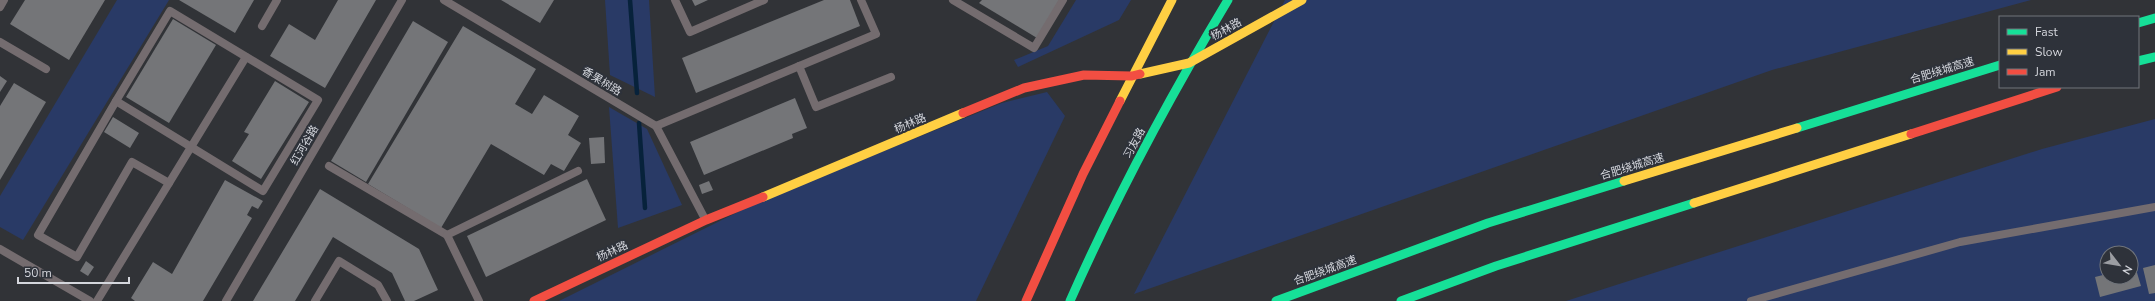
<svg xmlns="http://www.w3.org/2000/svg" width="2155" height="301" font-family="'Nunito Sans','Noto Sans SC',sans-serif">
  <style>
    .green { fill: #293a66; fill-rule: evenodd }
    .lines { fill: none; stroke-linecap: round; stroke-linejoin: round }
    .stream { stroke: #07223b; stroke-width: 4.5 }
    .building { fill: #747578 }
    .lane { stroke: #746c6f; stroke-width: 8 }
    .fast { stroke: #16e098; stroke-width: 9 }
    .slow { stroke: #ffcf43; stroke-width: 9 }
    .jam { stroke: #f24e42; stroke-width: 9 }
    .labels { text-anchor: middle; stroke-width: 4; stroke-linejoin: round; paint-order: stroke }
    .street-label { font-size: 11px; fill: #d4d6dc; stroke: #2e323a }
  </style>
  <rect width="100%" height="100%" fill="#313337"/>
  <g class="green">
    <path d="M117,0H169L23,240L0,227V196Z"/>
    <path d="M605,0H649L655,97L610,75Z"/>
    <path d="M1076,0H1131L1119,20L1018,67L1014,60L1048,46Z"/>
    <path d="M1285,0H2031L1772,70L1134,294Z"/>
    <path d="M1047,92L1065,116L976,301H559L756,203L1002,103Z"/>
    <path d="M609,107L647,129L682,205L618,228Z"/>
    <path d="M2155,119V301H1566L2042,149ZM2107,253H2131V277H2107Z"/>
  </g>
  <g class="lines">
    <g class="stream">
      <path d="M630,0L637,93"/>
      <path d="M639,123L645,208"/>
    </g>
  </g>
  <g class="building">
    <path d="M25,0H105L69,60L10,24Z"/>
    <path d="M179,0H254L235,33Z"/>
    <path d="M338,0H376L325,88L270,56L289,24L315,40Z"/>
    <path d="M501,0H554L540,23Z"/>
    <path d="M692,0H708L695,6Z"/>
    <path d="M824,0H850L860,26L696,93L682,58Z"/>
    <path d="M982,0H1060L1037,38L979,3Z"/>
    <path d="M173,19L216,45L169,123L126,97Z"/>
    <path d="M413,21L448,42L366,182L331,161Z"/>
    <path d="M463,26L536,69L515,104L532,114L544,95L579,116L568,135L581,143L564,171L551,164L544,175L491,144L441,228L368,184Z"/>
    <path d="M0,76L7,81L0,92Z"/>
    <path d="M275,81L309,102L261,179L232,161L249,134L244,132Z"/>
    <path d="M14,83L46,102L0,180V106Z"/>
    <path d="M795,98L807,128L792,134L793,138L704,175L690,142Z"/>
    <path d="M113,117L139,133L130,148L104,132Z"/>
    <path d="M604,137L605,163L591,164L589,138Z"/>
    <path d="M587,179L606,220L486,277L467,236Z"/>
    <path d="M225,180L263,201L258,209L252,206L247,215L252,218L203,301H135L131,298L153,262L172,274Z"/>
    <path d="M709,181L713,190L702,194L699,185Z"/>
    <path d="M320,189L419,249L438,290L414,301H405L392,273L333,237L295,301H253Z"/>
    <path d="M86,261L94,267L88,276L80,271Z"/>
    <path d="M2155,265V293L2149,294L2143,268Z"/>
    <path d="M2135,266L2141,286L2100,297L2095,277L2107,274V277H2131V267Z"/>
  </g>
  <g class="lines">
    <g class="lane">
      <path d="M444,0L656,126L705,219"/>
      <path d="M675,0L690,32L764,0"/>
      <path d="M953,0L1034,48L1063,0"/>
      <path d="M0,7L4,0"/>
      <path d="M170,11L318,100L263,191L116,101Z"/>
      <path d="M262,26L277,0"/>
      <path d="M0,42L46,69"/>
      <path d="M799,66L816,107L891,77"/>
      <path d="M116,101L38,235L77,257L132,162L169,183"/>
      <path d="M656,126L876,34L861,0"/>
      <path d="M329,166L447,235"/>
      <path d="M0,249L90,301"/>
      <path d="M97,301L246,57"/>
      <path d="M226,301L402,0"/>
      <path d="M315,301L339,261L378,285L387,301"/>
      <path d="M479,301L447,235L578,171"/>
      <path d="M1751,301L1960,242L2155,207"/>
    </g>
    <g class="fast">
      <path d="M2138,23L2155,18"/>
      <path d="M2138,61L2155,57"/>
      <path d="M1797,128L2000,65"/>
      <path d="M1070,301C1116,197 1169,98 1228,0"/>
      <path d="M1276,301L1488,223L1624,181"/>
      <path d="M1401,301L1496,266L1694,203"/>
    </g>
    <g class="slow">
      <path d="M1140,74L1189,63L1302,0"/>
      <path d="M1120,101L1172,0"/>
      <path d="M1624,181L1797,128"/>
      <path d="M763,197L963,113"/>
      <path d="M1694,203L1911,134"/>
    </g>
    <g class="jam">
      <path d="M963,113L1024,88L1084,75L1132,76L1140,74"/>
      <path d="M1911,134L2057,87"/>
      <path d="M534,301L706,220L763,197"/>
      <path d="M1026,301L1083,174L1120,101"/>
    </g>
  </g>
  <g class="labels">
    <g class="street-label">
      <text transform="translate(1226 29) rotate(-29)" y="4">杨林路</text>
      <text transform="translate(1942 70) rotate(-17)" y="4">合肥绕城高速</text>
      <text transform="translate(602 81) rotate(31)" y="4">香果树路</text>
      <text transform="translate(910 123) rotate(-23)" y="4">杨林路</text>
      <text transform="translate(1134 143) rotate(-62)" y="4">习友路</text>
      <text transform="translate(304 145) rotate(-60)" y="4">红河谷路</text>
      <text transform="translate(1632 166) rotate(-17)" y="4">合肥绕城高速</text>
      <text transform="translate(612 251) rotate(-25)" y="4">杨林路</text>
      <text transform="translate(1325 270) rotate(-20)" y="4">合肥绕城高速</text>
    </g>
  </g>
  <rect x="1999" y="16" width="140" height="72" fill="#2e323a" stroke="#70747b"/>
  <rect x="2007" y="29" width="20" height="6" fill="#16e098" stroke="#70747b"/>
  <text x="2035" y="36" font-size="12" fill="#d4d6dc">Fast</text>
  <rect x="2007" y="49" width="20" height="6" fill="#ffcf43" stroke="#70747b"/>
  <text x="2035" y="56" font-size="12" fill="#d4d6dc">Slow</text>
  <rect x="2007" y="69" width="20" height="6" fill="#f24e42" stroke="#70747b"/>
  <text x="2035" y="76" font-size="12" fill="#d4d6dc">Jam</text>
  <g transform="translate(2119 265) rotate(121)"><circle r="19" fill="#2e323a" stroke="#70747b"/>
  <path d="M0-3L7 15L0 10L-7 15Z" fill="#9b9da2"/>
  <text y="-6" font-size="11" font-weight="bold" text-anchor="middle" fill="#d4d6dc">N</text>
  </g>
  <path d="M18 277v6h111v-6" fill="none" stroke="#d4d6dc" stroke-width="2"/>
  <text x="24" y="277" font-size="12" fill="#d4d6dc" stroke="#2e323a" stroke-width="3" paint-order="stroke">50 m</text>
</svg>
